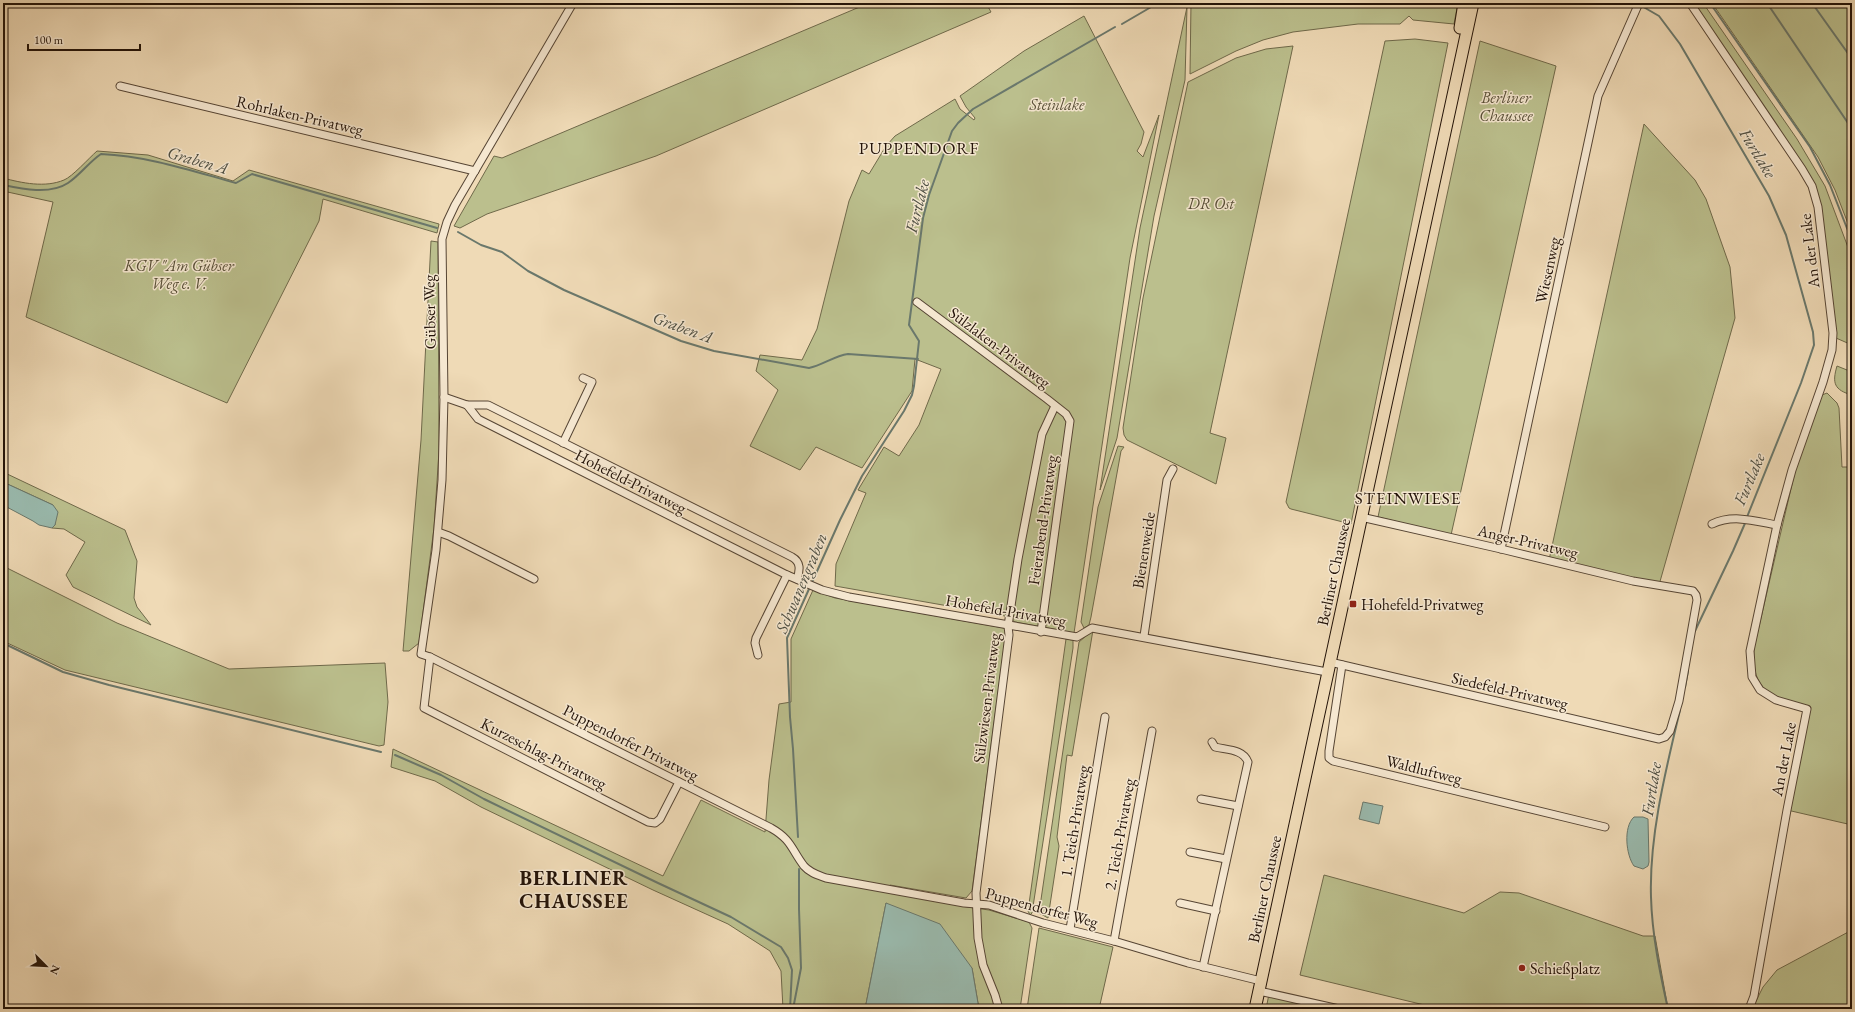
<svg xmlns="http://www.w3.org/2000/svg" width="1855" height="1012" font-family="'EB Garamond',serif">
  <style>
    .green { fill: #bbbf8d; stroke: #6f694a }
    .water { fill: #9abbaf; stroke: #6a786c }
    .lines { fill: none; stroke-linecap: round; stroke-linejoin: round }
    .stream { stroke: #6a786c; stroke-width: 2 }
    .minor-casing { stroke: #564534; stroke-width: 9 }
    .primary-casing { stroke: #231308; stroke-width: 13 }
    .minor { stroke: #f5e7d0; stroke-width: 7 }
    .primary { stroke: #efdab6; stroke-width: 11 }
    .poi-dot { fill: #8f2418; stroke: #f5e7d0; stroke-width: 1.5 }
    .labels { text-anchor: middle; stroke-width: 3; stroke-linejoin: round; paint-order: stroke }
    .park-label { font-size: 16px; font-style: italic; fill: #584f37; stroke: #f5e7d0 }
    .street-label { font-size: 16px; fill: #231308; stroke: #f5e7d0 }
    .poi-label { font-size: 16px; fill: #231308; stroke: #f5e7d0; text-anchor: start }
    .neighbourhood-label { font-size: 17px; letter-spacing: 1px; fill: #231308; stroke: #f5e7d0 }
    .water-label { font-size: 17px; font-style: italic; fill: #4d4e42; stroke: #f5e7d0 }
    .district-label { font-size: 20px; font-weight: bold; letter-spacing: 1px; fill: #231308; stroke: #f5e7d0 }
  </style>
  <rect width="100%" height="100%" fill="#efdab6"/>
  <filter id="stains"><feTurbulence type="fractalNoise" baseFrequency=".005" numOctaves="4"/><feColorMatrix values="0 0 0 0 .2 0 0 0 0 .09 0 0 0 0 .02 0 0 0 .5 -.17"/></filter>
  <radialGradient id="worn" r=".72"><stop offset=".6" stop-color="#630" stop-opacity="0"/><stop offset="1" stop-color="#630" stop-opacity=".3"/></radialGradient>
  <g class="green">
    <path d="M869,3H986L991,12L656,156L487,214L460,228L454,226L494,156L502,158Z"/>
    <path d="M1191,3H1458L1454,24L1413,20L1409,16L1400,24H1358L1293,32L1263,40L1236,51L1190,74Z"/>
    <path d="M1694,3H1703L1797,139L1825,186L1852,258V345L1836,338L1820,203Z"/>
    <path d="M1712,3H1852V234L1835,190L1818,157Z"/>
    <path d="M1187,7L1185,80L1154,216L1117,438L1100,490L1140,228Z"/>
    <path d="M1084,16L1144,132L1141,144L1137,151L1143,157L1159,115L1130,258L1074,633L1015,622L1005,616L835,586L836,564L866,493L858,490L884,447L899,456L919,425L941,369L915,359L912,391L862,468L816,447L800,470L750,446L778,390L756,371L760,355L802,360L817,329L849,201L862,170L869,174L886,146L895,136L955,99L960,109L974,120L975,118L966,107L960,96L1024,51Z"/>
    <path d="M1415,39L1448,43L1351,524L1291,509L1289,508L1286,502L1385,41Z"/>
    <path d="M1480,41L1556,66L1451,535L1378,517Z"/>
    <path d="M1293,46L1210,433L1226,438L1216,484L1127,440L1124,435L1123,428L1143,298L1188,82L1236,58L1266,49Z"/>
    <path d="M1644,124L1695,180L1706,199L1730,267L1735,318L1659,585L1549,560Z"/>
    <path d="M97,151L148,155L233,181L249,170L439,224L437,233L323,199L319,221L227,403L26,317L53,202L3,191V178C22,183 45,188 64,180C72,177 89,158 97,151Z"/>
    <path d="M431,241L438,242L439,451L434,528L419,643L409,651H403L421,440Z"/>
    <path d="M1837,366L1852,372V395C1834,390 1832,383 1837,366Z"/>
    <path d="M1827,393L1837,403L1839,408L1842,467H1852V825L1787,810L1808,707C1771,696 1751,692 1754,648L1796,467L1822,395Z"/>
    <path d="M1118,446L1124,447L1121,451L1091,617L1089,625L1084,628L1081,622L1098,507Z"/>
    <path d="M3,472L125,530L137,561L134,598L137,607L151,625L73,587L66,575L85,542L64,529L52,528L55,525L53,505L3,482Z"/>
    <path d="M3,566L117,623L229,669L385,663L388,702L384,745L379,746L65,670L3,641Z"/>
    <path d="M813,590L835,598L1004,628L1006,632L972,891L966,898L890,885L888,892L967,907L989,910L1029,922L1032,928L1020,1009H979L972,968L886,903L865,1009H783L781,971L770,951L728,924L653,890L481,807L435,781L391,767L393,749L663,876L701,800L765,832L769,780L779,704L791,702V639Z"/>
    <path d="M1093,630L1072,756L1067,755L1057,837L1059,846L1048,918L1039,913L1079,642Z"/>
    <path d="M1066,639L1073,640V648L1032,913L1030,915L1028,911Z"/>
    <path d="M1324,875L1464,913L1500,892L1519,893L1643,936H1655L1668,1009H1441L1300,975Z"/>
    <path d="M1039,928L1113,947L1099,1009H1027Z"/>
    <path d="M1852,930V1009H1752L1763,987L1777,970Z"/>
    <path d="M1269,994L1337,1009H1266Z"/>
  </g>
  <g class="water">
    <path d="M3,482L53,505L58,512L55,525L52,528L39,525L33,521L3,505Z"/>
    <path d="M1363,802L1383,806L1379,824L1359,819Z"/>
    <path d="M1634,817H1643L1648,819L1649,862L1648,866L1643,869L1634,866C1626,855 1623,827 1634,817Z"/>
    <path d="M886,903L940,924L972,968L979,1009H865Z"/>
  </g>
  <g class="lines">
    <g class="stream">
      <path d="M1542,3H1608"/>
      <path d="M1710,3L1810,147L1830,185L1852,241"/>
      <path d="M1767,3L1852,129"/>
      <path d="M1812,3L1852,59"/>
      <path d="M1490,5L1494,3"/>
      <path d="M1640,5L1659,16L1680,44L1769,196L1786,235L1813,332L1814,345L1801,383L1747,517"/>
      <path d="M1122,24L1158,3"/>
      <path d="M3,185C22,189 50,195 68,183C80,175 89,162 101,154C148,156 192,171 236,183L252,174L437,228"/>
      <path d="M458,232L481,245L502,252L528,271L564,290L681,341L714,351L809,368C823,365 834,356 848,354L918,359"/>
      <path d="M1695,631L1733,551L1746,521"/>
      <path d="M3,643L63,672L109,685L381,752"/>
      <path d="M1685,687L1688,671"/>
      <path d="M395,755L441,775L484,799L658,883L731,917L781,947L788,958L792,970L790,1009"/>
      <path d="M798,837L793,749L790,717L787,638L840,520L862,476L904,411L912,395L914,386L919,341L909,325L923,218L929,195L952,131L958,123L973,109L1115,27"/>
      <path d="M793,1009L801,968L799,909V869"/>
      <path d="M1668,1009C1660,973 1652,935 1651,897C1649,836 1666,769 1680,710"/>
    </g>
    <g class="minor-casing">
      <g id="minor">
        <path d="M573,3L455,205L447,222L442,239L444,397L442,480L436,550L421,654L430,657L771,828C792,840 791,849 804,866C810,873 818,875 826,878L964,903L989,905L1043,923L1114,941L1188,963L1261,981"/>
        <path d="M1690,3L1802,169L1812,186L1818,207L1833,333L1832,350L1823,382L1792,470L1777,525L1750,651L1752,677L1760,690L1776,700L1807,709L1787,810L1754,996L1749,1009"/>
        <path d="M120,86L475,171"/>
        <path d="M917,302L1047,399L1066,414L1070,421L1041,632"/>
        <path d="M444,397L467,405L478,419L787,575L822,590L849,597L1077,637L1092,628L1327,672"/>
        <path d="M467,405H488L792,557C801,562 800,570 797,579"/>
        <path d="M563,443L592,382L583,378"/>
        <path d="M1712,524C1733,514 1755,521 1777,525"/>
        <path d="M438,532L449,536L534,579"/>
        <path d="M1501,549L1598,96L1639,3"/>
        <path d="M1144,636L1167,480L1173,469"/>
        <path d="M758,655L755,643L756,638L787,575"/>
        <path d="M430,657L424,708L648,822L655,823L660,819L679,782"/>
        <path d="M1330,662L1659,739L1665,737L1670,731L1679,701L1697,600L1696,595L1693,591L1633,581L1501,549L1361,517"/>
        <path d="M1342,665L1329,751V758L1333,761L1605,827"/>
        <path d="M1201,799L1238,806"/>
        <path d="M1190,852L1226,859"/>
        <path d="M1180,903L1216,911"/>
        <path d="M1070,929L1105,717"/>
        <path d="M1114,941L1152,731"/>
        <path d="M1203,967L1248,762C1243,749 1227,750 1215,747L1212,742"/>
        <path d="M1259,991L1339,1009"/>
        <path d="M999,1009L995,995L983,965L978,938L976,893L1009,635L1008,626L1018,559L1042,434L1055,406"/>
      </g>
    </g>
    <g class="primary-casing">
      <g id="primary">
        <path d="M1460,28L1464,3"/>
        <path d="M1255,1009L1473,3"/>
      </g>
    </g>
    <use href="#minor" class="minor"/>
    <use href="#primary" class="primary"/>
  </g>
  <g class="poi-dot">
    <rect x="1349" y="600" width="8" height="8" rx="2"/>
    <circle cx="1522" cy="968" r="4"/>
  </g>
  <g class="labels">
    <g class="park-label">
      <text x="1506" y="103">Berliner<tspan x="1506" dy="18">Chaussee</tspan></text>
      <text x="1057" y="110">Steinlake</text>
      <text x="1211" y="209">DR Ost</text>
      <text x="179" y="271">KGV "Am Gübser<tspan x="179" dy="18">Weg e. V.</tspan></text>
    </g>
    <g class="street-label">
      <text transform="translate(300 115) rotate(13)" y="6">Rohrlaken-Privatweg</text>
      <text transform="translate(1809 251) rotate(-97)" y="6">An der Lake</text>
      <text transform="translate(1547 270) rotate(-78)" y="6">Wiesenweg</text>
      <text transform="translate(429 312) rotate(-91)" y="6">Gübser Weg</text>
      <text transform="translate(1000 347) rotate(37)" y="6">Sülzlaken-Privatweg</text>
      <text transform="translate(631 481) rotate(27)" y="6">Hohefeld-Privatweg</text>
      <text transform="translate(1042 520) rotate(-82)" y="6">Feierabend-Privatweg</text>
      <text transform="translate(1528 541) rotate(13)" y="6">Anger-Privatweg</text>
      <text transform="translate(1143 550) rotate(-81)" y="6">Bienenweide</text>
      <text transform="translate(1333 572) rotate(-78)" y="6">Berliner Chaussee</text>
      <text transform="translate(1006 610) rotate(10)" y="6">Hohefeld-Privatweg</text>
      <text transform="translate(1510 690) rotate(13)" y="6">Siedefeld-Privatweg</text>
      <text transform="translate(986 698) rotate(-83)" y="6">Sülzwiesen-Privatweg</text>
      <text transform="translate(631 742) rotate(27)" y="6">Puppendorfer Privatweg</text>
      <text transform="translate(544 753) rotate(27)" y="6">Kurzeschlag-Privatweg</text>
      <text transform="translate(1783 759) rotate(-79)" y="6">An der Lake</text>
      <text transform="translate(1424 769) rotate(14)" y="6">Waldluftweg</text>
      <text transform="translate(1074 821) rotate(-81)" y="6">1. Teich-Privatweg</text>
      <text transform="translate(1119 834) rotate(-80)" y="6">2. Teich-Privatweg</text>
      <text transform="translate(1264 889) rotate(-78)" y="6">Berliner Chaussee</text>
      <text transform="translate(1042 907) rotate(15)" y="6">Puppendorfer Weg</text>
    </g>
    <g class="poi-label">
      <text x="1361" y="610">Hohefeld-Privatweg</text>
      <text x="1530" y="974">Schießplatz</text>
    </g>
    <g class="neighbourhood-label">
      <text x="919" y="154">PUPPENDORF</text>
      <text x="1408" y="504">STEINWIESE</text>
    </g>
    <g class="water-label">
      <text transform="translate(1758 153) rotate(59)" y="6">Furtlake</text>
      <text transform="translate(198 160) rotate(16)" y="6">Graben A</text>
      <text transform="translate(917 206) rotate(-76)" y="6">Furtlake</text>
      <text transform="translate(683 327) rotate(20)" y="6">Graben A</text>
      <text transform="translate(1749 479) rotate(-67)" y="6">Furtlake</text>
      <text transform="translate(801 583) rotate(-67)" y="6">Schwanengraben</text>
      <text transform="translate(1651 789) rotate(-81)" y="6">Furtlake</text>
    </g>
    <g class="district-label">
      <text x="574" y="885">BERLINER<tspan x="574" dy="23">CHAUSSEE</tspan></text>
    </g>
  </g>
  <rect width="1855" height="1012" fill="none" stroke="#efdab6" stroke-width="16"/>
  <rect x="4" y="4" width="1847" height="1004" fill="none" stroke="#231308" stroke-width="2"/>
  <rect x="8" y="8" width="1839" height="996" fill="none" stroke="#231308"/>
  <g transform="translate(46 966) rotate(114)" stroke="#f5e7d0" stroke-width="3" paint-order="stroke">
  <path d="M0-3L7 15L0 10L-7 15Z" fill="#231308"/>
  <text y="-6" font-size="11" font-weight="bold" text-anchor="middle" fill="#231308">N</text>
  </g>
  <path d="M28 44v6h112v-6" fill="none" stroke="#231308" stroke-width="2"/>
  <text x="34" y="44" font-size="12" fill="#231308" stroke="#f5e7d0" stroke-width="3" paint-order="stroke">100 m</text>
  <rect width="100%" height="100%" filter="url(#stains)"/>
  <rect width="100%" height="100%" fill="url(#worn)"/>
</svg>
